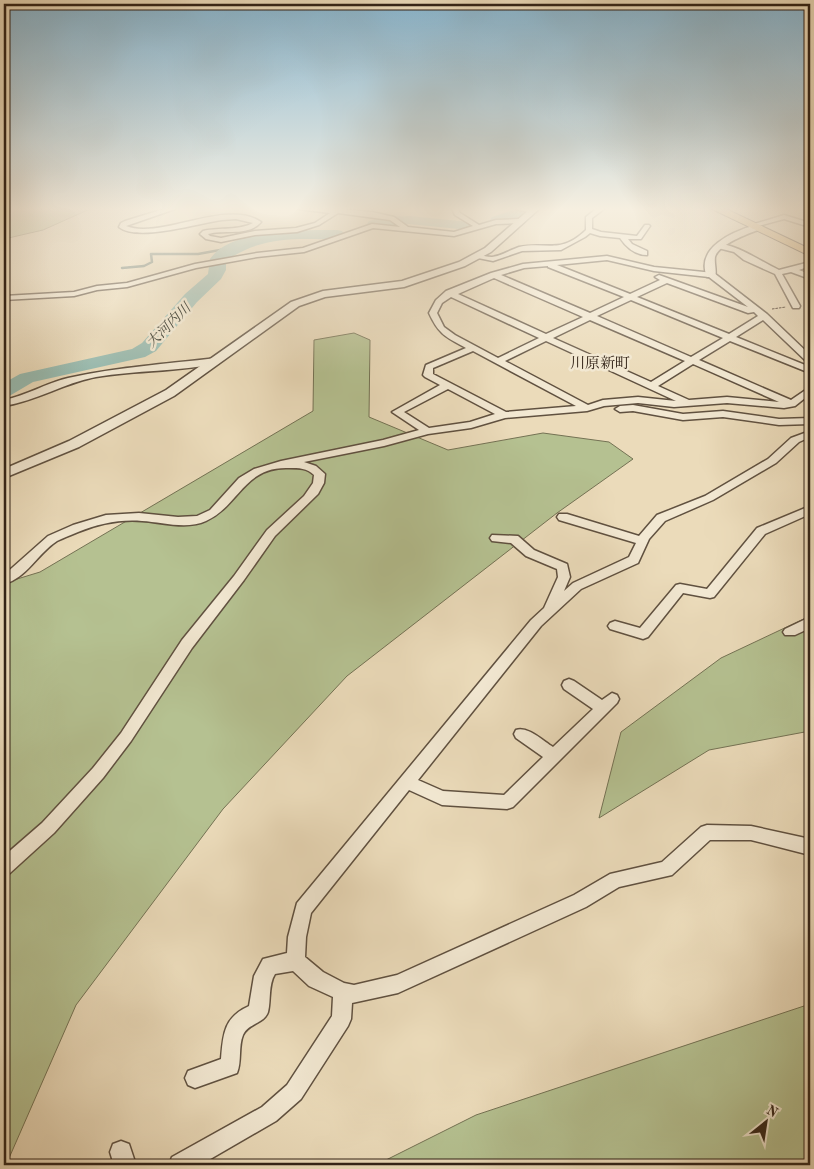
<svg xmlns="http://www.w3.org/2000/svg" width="814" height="1169" font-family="'Old Standard TT','Noto Serif JP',serif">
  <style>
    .green { fill: #b5c191; stroke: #747254 }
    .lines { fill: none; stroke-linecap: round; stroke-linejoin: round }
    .stream { stroke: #6f7e73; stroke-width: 2.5 }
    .river { fill: #98bbb0; fill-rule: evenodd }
    .minor-casing { stroke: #605140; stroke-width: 3 }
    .tertiary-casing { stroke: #605140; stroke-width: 3 }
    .primary-casing { stroke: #322317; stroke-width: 2 }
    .path { stroke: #322317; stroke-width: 1; stroke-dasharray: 2.5 1; stroke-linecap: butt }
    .minor { fill: #f2e8d2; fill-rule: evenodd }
    .tertiary { fill: #f2e8d2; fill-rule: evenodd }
    .primary { fill: #e6be7d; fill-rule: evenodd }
    .labels { text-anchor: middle; stroke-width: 5; stroke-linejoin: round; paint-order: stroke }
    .far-water-label { font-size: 14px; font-style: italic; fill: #515145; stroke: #f2e8d2 }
    .far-quarter-label { font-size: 15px; fill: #322317; stroke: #f2e8d2 }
  </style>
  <rect width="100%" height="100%" fill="#ebdbba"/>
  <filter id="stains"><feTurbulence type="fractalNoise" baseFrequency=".004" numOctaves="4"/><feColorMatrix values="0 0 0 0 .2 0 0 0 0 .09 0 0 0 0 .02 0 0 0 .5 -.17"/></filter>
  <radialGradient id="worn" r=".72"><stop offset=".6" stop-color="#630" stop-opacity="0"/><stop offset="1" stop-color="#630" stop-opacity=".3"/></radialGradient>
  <g class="green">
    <path d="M4,209H90L43,230L4,239Z"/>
    <path d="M354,333L370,340L369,417L448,450L543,433L609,442L633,459L557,513L347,676L223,809L76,1005L6,1165H4V583L40,572L313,411L314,340Z"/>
    <path d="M810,616V731L709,750L599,818L621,732L721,658Z"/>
    <path d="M810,1004V1165H376L476,1115Z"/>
  </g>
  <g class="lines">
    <path class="stream" d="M122,268L144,266L152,262L151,254H198L231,248"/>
    <g class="river">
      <path d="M510,209H524L525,211C519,219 502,226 492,223L490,220L492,217L510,211Z"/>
      <path d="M409,216L469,222L474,223L476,226L474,229L469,230L409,224L374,228L369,227L367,224L369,221L385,217Z"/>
      <path d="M337,230L342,231L344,234L342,237C331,240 319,239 307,239C277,239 251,243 226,261V270L221,279L197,302L156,351L145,357L33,382L11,395L4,397V383L20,374L132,349L142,343L185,294L208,274L210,259C231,228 304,230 337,230Z"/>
    </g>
    <g class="minor-casing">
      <g id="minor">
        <path d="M164,209H175L126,226C160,240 227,198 261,222C248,237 225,229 208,234L210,236L221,238L255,231L296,228L315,223L330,213L298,209H340L372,212L394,217L408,227L454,232L473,226L455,215L452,209H458L460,213L479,225L496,220L520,219L523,221L520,223L496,224L454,236L373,228L304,252L257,257L196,268L127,287L97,290L74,296L4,300V296L74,292L97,286L127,283L195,264L257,253L303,248L372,224L400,227L390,220L338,213L319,225L297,232L255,235L221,242L206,239L200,234L203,231C219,227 239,231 253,223L236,219L222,220C198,223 138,242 119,227L121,223L125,221Z"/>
        <path d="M516,209H533L535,211L532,213Z"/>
        <path d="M596,209H604L592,218V229L601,232L637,236L645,225H649L650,226L641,239H628L632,244L647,251V255C635,255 626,247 620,238L600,236L590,233L585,237L561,250L522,251L493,261L473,257C479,253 485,257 492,257C501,256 510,250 519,247C546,241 560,255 586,230V217Z"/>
        <path d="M784,215L810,223V227L784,219L751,228L748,226Z"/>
        <path d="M718,244C735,243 763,263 779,270L810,262V266L799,270L810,274V279L791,272L782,274L800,306L799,308H793L775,274L744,260L734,252L718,248Z"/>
        <path d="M607,256L654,267L714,273L767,314L810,355V363L807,362L763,320L736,337L810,367V373L730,341L699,360L791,400L810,387V394L795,406L784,408L727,403L674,407L638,403L604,406L587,411L505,418L471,428L428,434L384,446L304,462L316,466L325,474L324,483L318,494L275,536L244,580L192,648L131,741L103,778L54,833L10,873L4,875V856L42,823L93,768L121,733L182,640L234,576L267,530L304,496L313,483L314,475C307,468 299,468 289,468C244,466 239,506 206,521C187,530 161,522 142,521C120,519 98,524 78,532C71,535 63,538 57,541C38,553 27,578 4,584V575L48,536L73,525L106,515L139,513L178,517L197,516L210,510L239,478L254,469L281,461L383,440L419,430L392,412L440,385L425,377L423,375L426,365L466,348C446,337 439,335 429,313L436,300L446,291L491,273L523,264ZM607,260L654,271L709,277L748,307L659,275L655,277L660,280L630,294L557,265ZM548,266V267L624,297L590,313L501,275L524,268ZM494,278L583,317L546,334L458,294ZM667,283L748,313L754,312L758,316L729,334L637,297ZM451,297L539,338L498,358L455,335L444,327L437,313L442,303ZM631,300L723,338L691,357L597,316ZM590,320L685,361L651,382L553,338ZM546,341L676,401L638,397L603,400L588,405L505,361ZM473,351L576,406L506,412L433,374V368ZM693,364L779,402L727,397L689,400L658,386ZM448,389L495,414L470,422L429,428L404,412Z"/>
        <path d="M216,358L220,361L219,363C179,372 136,370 96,377C64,383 36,401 4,406V400C26,396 46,383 68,378C117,367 167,364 216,358Z"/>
        <path d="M633,405L683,414L723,411L779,419L810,418V424L779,425L723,417L683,420L633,411L620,412L615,409L620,406Z"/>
        <path d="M810,431V437L799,442L776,463L713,500L665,521L649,539L638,563L581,589L541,626L418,780L443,791L504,795L543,757L516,738L514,734L516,730C528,726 543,741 553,747L593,709L564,689L562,685L564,681L569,679L574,681L602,700L612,693L617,695L619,699L617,703L513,807L507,809L442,805L409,790L311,913L306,937L305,957L323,972L344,983L354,985L397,975L574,895L610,874L662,862L701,827L707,825L751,826L810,839V855L751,840H710L672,875L619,887L586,907L398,993L352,1003L351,1019L348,1026L301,1099L276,1121L200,1165H169L172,1157L262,1107L287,1085L332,1016L333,997L309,986L293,971L275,974C268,985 271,1000 268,1012C264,1024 248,1023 243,1035C238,1047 242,1061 237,1073L195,1088L188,1085L185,1078L188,1071L221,1059C223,1034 224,1017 249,1006L254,976L263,959L287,953L288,937L297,903L531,620L544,608L558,577L557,569L526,556L511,543L492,541L490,538L492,535L518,536L534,550L567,564L570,577L564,591L573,583L629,557L636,543L559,520L557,517L559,514H567L639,536L657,515L705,496L768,459L791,438Z"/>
        <path d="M810,506V514L765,534L714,597L710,598L683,593L648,637L643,639L610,629L608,626L610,623L615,621L640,628L676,585L680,584L707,589L757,528Z"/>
        <path d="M810,617V628L795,635H785L783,632L785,629Z"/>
        <path d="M121,1141L129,1144L136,1165H114L110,1152L113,1144Z"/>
      </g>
    </g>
    <g class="tertiary-casing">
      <g id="tertiary">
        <path d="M530,209H539L491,252L465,266L404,287L325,297L299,306L174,396L79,447L4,478V469L69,441L166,390L291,302L323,291L402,281L459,262L485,248Z"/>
        <path d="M755,225L758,226V230C747,234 718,245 715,257C714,264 717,271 715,277H707C695,248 732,232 755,225Z"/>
      </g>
    </g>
    <g class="primary-casing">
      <path id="primary" d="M712,209H726L810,249V256Z"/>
    </g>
    <path class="path" d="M772,309L786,307"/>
    <use href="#minor" class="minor"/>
    <use href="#tertiary" class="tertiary"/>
    <use href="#primary" class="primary"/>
  </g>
  <linearGradient id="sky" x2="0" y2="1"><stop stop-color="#88b7d2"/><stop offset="0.56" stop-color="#f6efe0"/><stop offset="1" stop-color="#f6efe0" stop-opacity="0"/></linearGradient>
  <rect width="814" height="373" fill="url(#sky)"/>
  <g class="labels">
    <g class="far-water-label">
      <text transform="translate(168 325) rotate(-45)" y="5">大河内川</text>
    </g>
    <g class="far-quarter-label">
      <text x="600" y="368">川原新町</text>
    </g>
  </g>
  <rect width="814" height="1169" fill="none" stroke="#ebdbba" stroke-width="20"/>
  <rect x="5" y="5" width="804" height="1159" fill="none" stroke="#322317" stroke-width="2.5"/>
  <rect x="10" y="10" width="794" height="1149" fill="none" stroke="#322317"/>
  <g transform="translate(766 1122) rotate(30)" stroke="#f2e8d2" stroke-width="4" paint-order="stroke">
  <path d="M0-4L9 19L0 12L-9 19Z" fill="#322317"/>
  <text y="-8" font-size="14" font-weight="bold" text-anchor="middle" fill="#322317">N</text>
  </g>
  <rect width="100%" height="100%" filter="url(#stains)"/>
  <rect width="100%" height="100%" fill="url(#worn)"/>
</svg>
